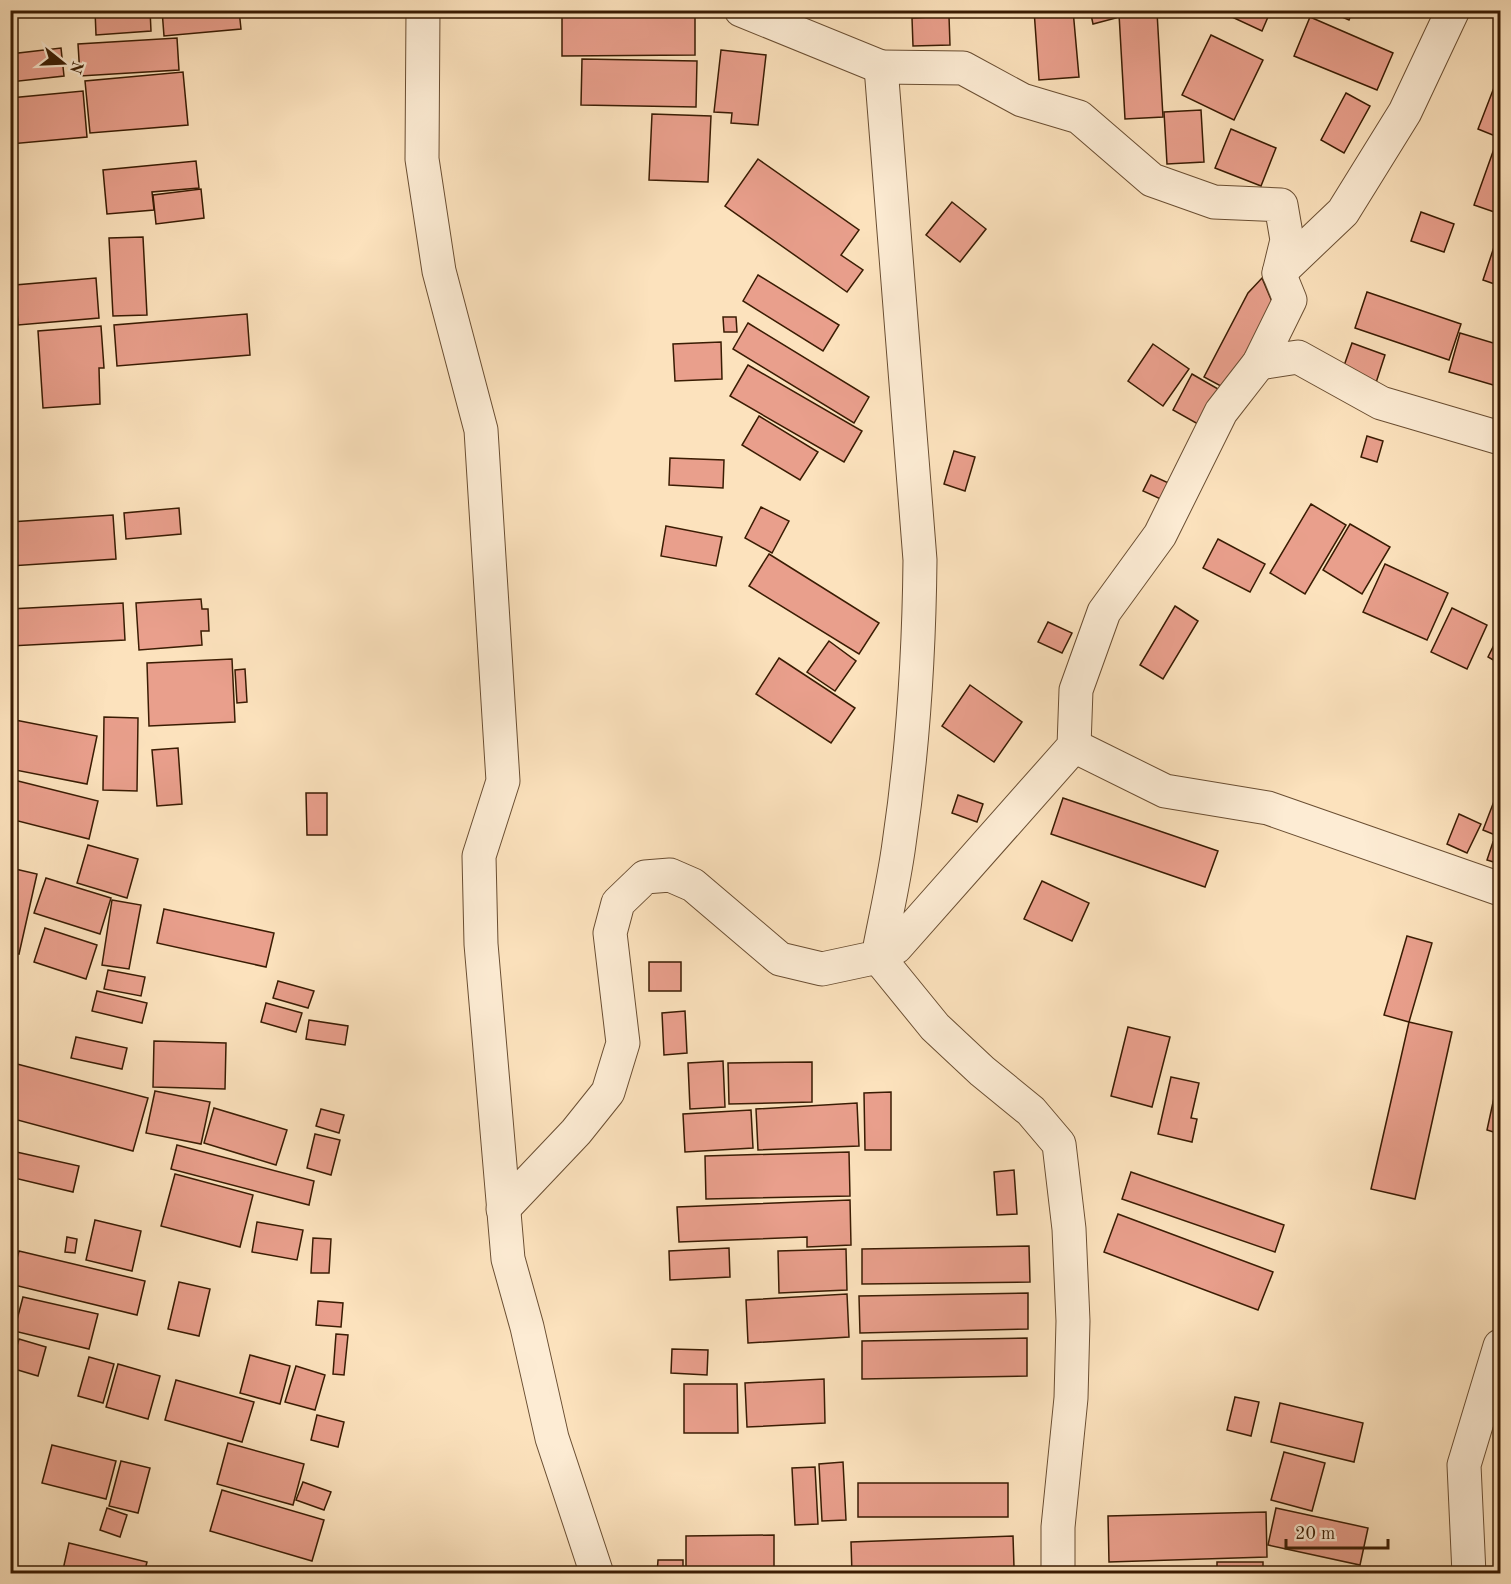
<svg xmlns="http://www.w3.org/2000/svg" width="1511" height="1584" font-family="'Old Standard TT',serif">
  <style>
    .building { fill: #e99f8c; stroke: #3a1c03; stroke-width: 1.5 }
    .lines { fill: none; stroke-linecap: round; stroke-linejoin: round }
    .minor-casing { stroke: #6a4e32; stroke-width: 35 }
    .minor { stroke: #fdecd4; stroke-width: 33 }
  </style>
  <rect width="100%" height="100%" fill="#fce2bd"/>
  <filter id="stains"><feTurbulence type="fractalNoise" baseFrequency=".00333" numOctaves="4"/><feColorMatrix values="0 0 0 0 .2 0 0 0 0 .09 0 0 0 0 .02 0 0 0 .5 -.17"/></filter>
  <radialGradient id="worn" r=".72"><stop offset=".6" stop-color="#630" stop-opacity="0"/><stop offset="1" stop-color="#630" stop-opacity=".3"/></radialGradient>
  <g class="building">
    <path d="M95,10H150L151,31L96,35Z"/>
    <path d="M162,10H239L241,29L164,36Z"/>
    <path d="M1034,10H1073L1079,77L1039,80Z"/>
    <path d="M1090,10H1115L1116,18L1093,24Z"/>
    <path d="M1217,10H1271L1262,31Z"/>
    <path d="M1326,10H1353L1349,20Z"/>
    <path d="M1157,12L1163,117L1125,119L1119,14Z"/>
    <path d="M562,14H695V55L562,56Z"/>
    <path d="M949,16L950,45L913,46L912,18Z"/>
    <path d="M1310,17L1393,53L1377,90L1294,56Z"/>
    <path d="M1211,35L1263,60L1234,120L1182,95Z"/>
    <path d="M177,38L179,70L80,76L78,44Z"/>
    <path d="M61,48L64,76L10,82V54Z"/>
    <path d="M721,50L766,55L758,125L731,123L732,113L714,112Z"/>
    <path d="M582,59L697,61L696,107L581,105Z"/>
    <path d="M183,72L188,125L90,133L85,81Z"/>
    <path d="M1500,72V138L1478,129Z"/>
    <path d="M83,91L87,137L10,144V98Z"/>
    <path d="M1346,93L1370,106L1344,153L1321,140Z"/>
    <path d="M1201,110L1204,162L1167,164L1164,112Z"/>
    <path d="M652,114L711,116L708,182L649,180Z"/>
    <path d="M1231,129L1276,148L1261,186L1215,168Z"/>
    <path d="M1495,146L1500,148V214L1474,205Z"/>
    <path d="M758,159L859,230L841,255L863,270L847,292L725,206Z"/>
    <path d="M196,161L199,188L152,192L154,210L107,214L103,170Z"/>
    <path d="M201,189L204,218L156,224L153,195Z"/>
    <path d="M952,202L986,229L960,262L926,235Z"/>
    <path d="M1421,212L1454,224L1444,252L1411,241Z"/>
    <path d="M10,237H13L17,279H10Z"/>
    <path d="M143,237L147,315L113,316L109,238Z"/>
    <path d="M1497,238L1500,240V286L1483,280Z"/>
    <path d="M758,275L839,325L823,351L743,301Z"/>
    <path d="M96,278L99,318L18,325L15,285Z"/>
    <path d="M1262,278L1273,304L1230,391L1204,377L1248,293Z"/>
    <path d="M1367,292L1461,324L1449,360L1355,328Z"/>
    <path d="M247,314L250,355L117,366L114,325Z"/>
    <path d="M723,317H736L737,332H724Z"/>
    <path d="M748,323L869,397L854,423L733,349Z"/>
    <path d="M101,326L104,368H99L100,404L43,408L38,331Z"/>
    <path d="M1460,333L1500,345V387L1449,372Z"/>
    <path d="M721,342L722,379L675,381L673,344Z"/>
    <path d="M1352,343L1385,355L1373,392L1339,380Z"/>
    <path d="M1153,344L1189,369L1163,406L1128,381Z"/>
    <path d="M748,365L862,431L844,462L730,396Z"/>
    <path d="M1192,374L1225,393L1205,428L1173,410Z"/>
    <path d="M759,416L818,452L800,480L742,445Z"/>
    <path d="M1367,436L1383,441L1377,462L1361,457Z"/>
    <path d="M954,451L975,457L965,491L944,484Z"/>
    <path d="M670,458L724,460L723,488L669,485Z"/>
    <path d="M1151,475L1173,485L1165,501L1143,491Z"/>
    <path d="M1311,504L1346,525L1305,594L1270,573Z"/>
    <path d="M761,507L789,521L772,553L745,538Z"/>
    <path d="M179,508L181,534L126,539L124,513Z"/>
    <path d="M113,515L116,559L10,566V522Z"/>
    <path d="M1350,524L1390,547L1362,594L1323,570Z"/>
    <path d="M666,526L722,537L716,566L661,556Z"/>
    <path d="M1218,539L1265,564L1250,592L1203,568Z"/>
    <path d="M769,554L879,623L859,654L749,586Z"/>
    <path d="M1385,564L1448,593L1427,640L1363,612Z"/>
    <path d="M201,599L202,609H208L209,631H201L202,645L139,650L136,603Z"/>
    <path d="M123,603L125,640L10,646V609Z"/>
    <path d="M1175,606L1198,621L1163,679L1140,665Z"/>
    <path d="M1452,608L1487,625L1467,669L1431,652Z"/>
    <path d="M1048,622L1072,633L1062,653L1038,642Z"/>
    <path d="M1500,633V664L1488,657Z"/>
    <path d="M829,641L856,661L835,691L807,672Z"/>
    <path d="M779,658L855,708L831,743L756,694Z"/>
    <path d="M232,659L235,722L149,726L147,663Z"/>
    <path d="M245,669L247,702L237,703L235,670Z"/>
    <path d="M970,685L1022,722L994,762L942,726Z"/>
    <path d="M104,717L138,718L137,791L103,790Z"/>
    <path d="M10,719L97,736L87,784L10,769Z"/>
    <path d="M178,748L182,804L157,806L152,750Z"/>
    <path d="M10,779L98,801L89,839L10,819Z"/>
    <path d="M306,793H327V835H307Z"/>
    <path d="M958,795L983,804L977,822L952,813Z"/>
    <path d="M1496,796L1500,798V837L1483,830Z"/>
    <path d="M1063,798L1218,851L1205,887L1051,834Z"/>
    <path d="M1459,814L1481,824L1467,853L1447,844Z"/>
    <path d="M1493,842L1500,845V864L1487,860Z"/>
    <path d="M88,845L138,859L127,898L77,883Z"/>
    <path d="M11,868L37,874L19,954L10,952Z"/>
    <path d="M46,878L111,898L100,934L34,913Z"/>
    <path d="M1042,881L1089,903L1072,941L1024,919Z"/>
    <path d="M112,900L141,905L129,969L102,965Z"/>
    <path d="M164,909L274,933L266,967L157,943Z"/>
    <path d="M45,928L97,945L86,979L34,962Z"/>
    <path d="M1407,936L1432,943L1409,1022L1384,1015Z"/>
    <rect x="649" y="962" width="32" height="29"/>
    <path d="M108,970L145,977L141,996L104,989Z"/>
    <path d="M278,981L314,991L308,1008L273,998Z"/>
    <path d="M97,991L147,1003L142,1023L92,1011Z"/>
    <path d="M266,1003L302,1013L296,1032L261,1022Z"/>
    <path d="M685,1011L687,1053L664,1055L662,1013Z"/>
    <path d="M309,1020L348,1026L345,1045L306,1039Z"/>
    <path d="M1409,1022L1452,1032L1415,1199L1371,1189Z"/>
    <path d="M1128,1027L1170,1037L1152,1107L1111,1096Z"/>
    <path d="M76,1037L127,1048L122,1069L71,1058Z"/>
    <path d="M154,1041L226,1043L225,1089L153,1087Z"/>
    <path d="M723,1061L725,1107L690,1109L688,1063Z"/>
    <path d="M812,1062V1102L729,1104L728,1063Z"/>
    <path d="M17,1064L148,1098L133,1151L10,1118V1091Z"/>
    <path d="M1500,1070V1134L1487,1130Z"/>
    <path d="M1171,1077L1199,1083L1191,1118L1197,1119L1192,1142L1158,1134Z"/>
    <path d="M155,1091L210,1102L201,1144L146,1133Z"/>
    <path d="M891,1092V1150H865L864,1093Z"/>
    <path d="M857,1103L859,1146L758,1150L756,1109Z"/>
    <path d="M214,1108L287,1130L276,1165L204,1143Z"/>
    <path d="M321,1109L344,1115L339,1133L316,1126Z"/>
    <path d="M751,1110L753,1148L685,1152L683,1114Z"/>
    <path d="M315,1134L340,1140L331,1175L307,1168Z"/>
    <path d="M177,1145L314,1181L309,1205L171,1169Z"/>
    <path d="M12,1151L79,1166L73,1192L10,1177Z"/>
    <path d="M849,1152L850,1196L706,1199L705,1156Z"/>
    <path d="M1014,1170L1017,1214L997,1215L994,1172Z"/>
    <path d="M1131,1172L1284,1225L1275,1252L1122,1199Z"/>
    <path d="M175,1174L253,1195L240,1247L161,1226Z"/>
    <path d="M10,1195H13L11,1228H10Z"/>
    <path d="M850,1200L851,1245L807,1247V1237L679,1242L677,1207Z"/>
    <path d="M1118,1214L1273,1272L1258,1310L1104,1252Z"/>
    <path d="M95,1220L141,1231L132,1271L86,1260Z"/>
    <path d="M257,1222L303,1230L297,1260L252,1252Z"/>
    <path d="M67,1237L77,1239L75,1253L65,1252Z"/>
    <path d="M313,1238L331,1239L329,1273H311Z"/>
    <path d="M1029,1246L1030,1282L862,1284V1249Z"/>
    <path d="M729,1248L730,1277L670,1280L669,1251Z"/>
    <path d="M846,1249L847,1290L779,1293L778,1251Z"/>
    <path d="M19,1251L145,1281L137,1315L10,1284Z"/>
    <path d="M179,1282L210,1289L199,1336L168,1329Z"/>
    <path d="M1028,1293V1329L860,1333L859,1296Z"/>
    <path d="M847,1294L849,1337L748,1343L746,1300Z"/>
    <path d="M23,1297L98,1314L89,1349L14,1331Z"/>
    <path d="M318,1301L343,1303L341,1327L316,1325Z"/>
    <path d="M336,1334L348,1335L344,1375L333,1374Z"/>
    <path d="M1027,1338V1376L862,1379V1341Z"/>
    <path d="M19,1339L46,1347L38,1376L11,1368Z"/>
    <path d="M672,1349L708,1350L707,1375L671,1373Z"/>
    <path d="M250,1355L290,1366L280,1404L240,1393Z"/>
    <path d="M89,1357L114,1364L103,1403L78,1396Z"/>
    <path d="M118,1364L160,1376L148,1419L106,1407Z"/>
    <path d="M296,1366L325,1375L315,1410L285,1402Z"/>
    <path d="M824,1379L825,1423L747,1427L745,1383Z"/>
    <path d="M176,1380L254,1402L242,1442L165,1420Z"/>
    <path d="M684,1384H737L738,1433H684Z"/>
    <path d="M1235,1397L1259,1402L1251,1436L1227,1430Z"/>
    <path d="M1280,1403L1363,1423L1354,1462L1271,1442Z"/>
    <path d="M317,1415L344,1422L338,1447L311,1440Z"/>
    <path d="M228,1443L304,1464L293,1505L217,1484Z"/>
    <path d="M52,1445L116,1461L106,1499L42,1483Z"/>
    <path d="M1284,1452L1325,1463L1312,1511L1271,1500Z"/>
    <path d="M121,1461L150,1468L138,1513L109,1506Z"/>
    <path d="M843,1462L846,1520L822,1521L819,1464Z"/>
    <path d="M815,1467L818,1524L795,1525L792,1468Z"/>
    <path d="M303,1482L331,1492L324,1510L296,1500Z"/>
    <rect x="858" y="1483" width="150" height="34"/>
    <path d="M222,1490L324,1520L312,1561L210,1531Z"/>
    <path d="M107,1508L127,1515L120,1537L100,1530Z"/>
    <path d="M1276,1508L1368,1528L1360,1565L1268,1545Z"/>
    <path d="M1266,1512L1267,1557L1109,1562L1108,1516Z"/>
    <path d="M774,1535V1573L686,1574V1536Z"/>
    <path d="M1013,1536L1014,1567L852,1574L851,1542Z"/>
    <path d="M69,1543L147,1562L144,1574H62Z"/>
    <path d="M658,1560H683V1574H657Z"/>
    <rect x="1217" y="1562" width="46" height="12"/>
    <path d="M169,1568L190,1574H168Z"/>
    <path d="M1155,1571L1210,1572V1574H1155Z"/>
  </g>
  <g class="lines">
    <g class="minor-casing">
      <g id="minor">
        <path d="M423,10L422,159L439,271L481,430L503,781L479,856L481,944L508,1259L527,1327L552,1438L597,1574"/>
        <path d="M741,10L881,67"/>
        <path d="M1279,273L1343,212L1405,112L1453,10"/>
        <path d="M1259,363L1298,357L1381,403L1500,438"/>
        <path d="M1074,746L1165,791L1268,808L1500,889"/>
        <path d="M503,1209L576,1132L608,1092L623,1043L610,933L618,903L645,877L670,875L693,885L780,959L822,969L878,957L896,947L1074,746L1076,690L1104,612L1160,535L1221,412L1259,363L1290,300L1279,273L1287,240L1281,205L1214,202L1152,180L1079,117L1022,100L963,68L881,67L920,560C919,655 913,750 899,844C894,882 885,919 878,957L935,1027L982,1071L1031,1111L1059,1144L1069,1229L1073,1321L1071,1398L1058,1527V1574"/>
        <path d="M1469,1574L1464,1465L1500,1346"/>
      </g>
    </g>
    <use href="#minor" class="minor"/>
  </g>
  <rect width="1511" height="1584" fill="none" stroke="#fce2bd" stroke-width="36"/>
  <rect x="12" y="12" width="1487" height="1560" fill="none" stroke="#3a1c03" stroke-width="3"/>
  <rect x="18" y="18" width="1475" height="1548" fill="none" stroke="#3a1c03" stroke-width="1.5"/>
  <g transform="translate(63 63) rotate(108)" stroke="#fdecd4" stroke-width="4.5" paint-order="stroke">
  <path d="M0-4.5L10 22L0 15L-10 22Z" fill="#3a1c03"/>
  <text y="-9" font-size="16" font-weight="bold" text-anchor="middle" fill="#3a1c03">N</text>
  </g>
  <path d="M1286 1539v9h102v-9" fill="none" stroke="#3a1c03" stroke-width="3"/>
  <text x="1295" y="1539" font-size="18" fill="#3a1c03" stroke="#fdecd4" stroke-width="4.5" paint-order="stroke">20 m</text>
  <rect width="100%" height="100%" filter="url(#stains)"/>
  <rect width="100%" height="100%" fill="url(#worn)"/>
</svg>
